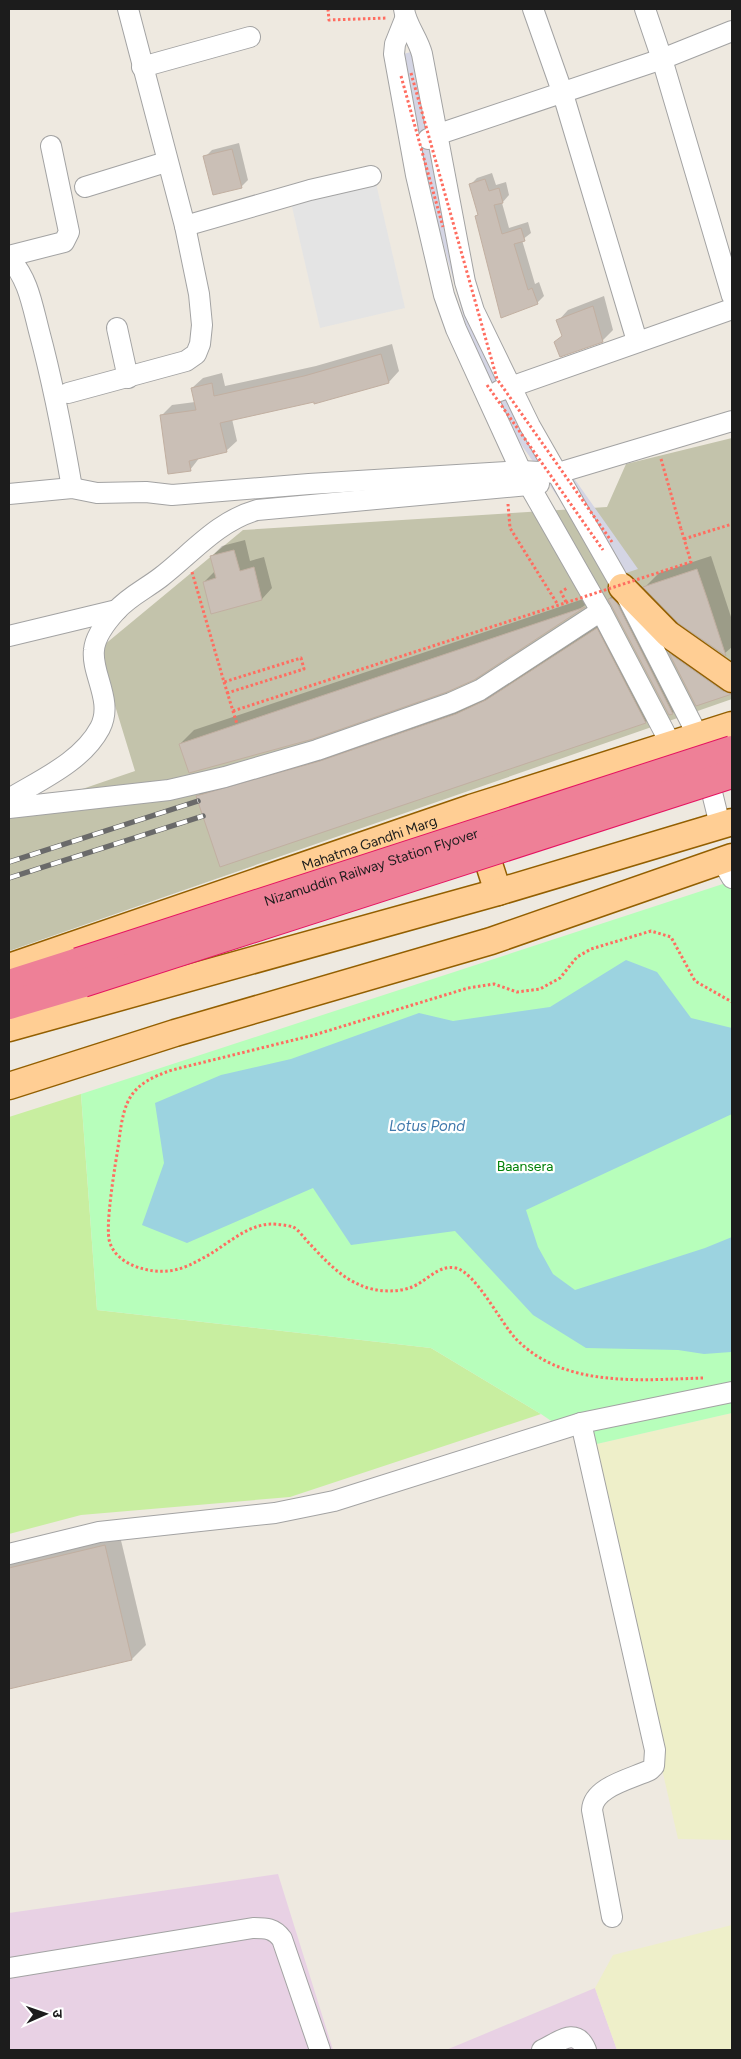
<svg xmlns="http://www.w3.org/2000/svg" width="741" height="2059" font-family="Figtree,'Noto Sans Devanagari',sans-serif">
  <style>
    .industrial { fill: #e8d1e4 }
    .construction { fill: #c3c3ab }
    .farmland { fill: #eeefc9 }
    .grass { fill: #c8eea0 }
    .park { fill: #b7febb }
    .parking { fill: #e4e4e4 }
    .plaza { fill: #d4d5e4 }
    .water { fill: #9cd3e0 }
    .shadow { fill: #0003 }
    .building { fill: #cabfb6; stroke: #c1afa1 }
    .lines { fill: none; stroke-linecap: round; stroke-linejoin: round }
    .minor-casing { stroke: #a3a3a3; stroke-width: 22 }
    .major-casing { stroke: #935f00; stroke-width: 29 }
    .highway-casing { stroke: #e51461; stroke-width: 30 }
    .path { stroke: #ff6d60; stroke-width: 3; stroke-dasharray: 2.5 2.5; stroke-linecap: butt }
    .minor { stroke: #fff; stroke-width: 20 }
    .major { stroke: #ffce94; stroke-width: 26 }
    .highway { stroke: #ee8097; stroke-width: 28 }
    .rail-casing { stroke: #6a6a6a; stroke-width: 5.5 }
    .rail { stroke: #fff; stroke-width: 4; stroke-dasharray: 11; stroke-linecap: butt }
    .highway-bridge-casing { stroke: #e51461; stroke-width: 30; stroke-linecap: butt }
    .path-bridge { stroke: #ff6d60; stroke-width: 3; stroke-dasharray: 2.5 2.5; stroke-linecap: butt }
    .highway-bridge { stroke: #ee8097; stroke-width: 28 }
    .labels { text-anchor: middle; stroke-width: 4.5; stroke-linejoin: round; paint-order: stroke }
    .street-label { font-size: 14px; fill: #1c1c1c; stroke: #fff }
    .park-label { font-size: 14px; fill: #028209; stroke: #fff }
    .water-label { font-size: 15px; font-style: italic; fill: #3f78ab; stroke: #fff }
  </style>
  <rect width="100%" height="100%" fill="#eee9e0"/>
  <g class="industrial">
    <path d="M278,1874L333,2050H9V1913Z"/>
    <path d="M595,1988L617,2050H446Z"/>
  </g>
  <path class="construction" d="M732,438V699L9,951V814L135,771L98,650L243,530L607,507L626,464Z"/>
  <g class="farmland">
    <path d="M732,1413V1840L678,1839L588,1446Z"/>
    <path d="M732,1925V2050H617L595,1988L613,1955Z"/>
  </g>
  <path class="grass" d="M81,1094L97,1310L431,1348L541,1414L290,1497L81,1515L9,1534V1117Z"/>
  <path class="park" d="M732,881V1413L588,1446L541,1414L431,1348L97,1310L81,1094Z"/>
  <path class="parking" d="M375,179L405,308L320,328L290,198Z"/>
  <path class="plaza" d="M411,52L504,379L638,569L614,577L485,393L391,57Z"/>
  <path class="water" d="M626,960L657,972L691,1018L732,1028V1114L526,1210L538,1247L553,1274L575,1290L705,1248L732,1237L731,1352L704,1354L678,1350L586,1348L533,1315L455,1231L351,1245L313,1188L187,1243L142,1225L164,1163L155,1103L221,1075L291,1059L419,1013L453,1021L550,1007Z"/>
  <g class="shadow">
    <path d="M239,143L248,180L241,187L205,157L212,150Z"/>
    <path d="M492,173L496,185L506,182L509,195L502,203L509,228L528,222L531,233L522,240L535,284L539,282L544,296L537,303L476,217L479,214L470,185L477,178Z"/>
    <path d="M604,296L613,330L602,341L556,342L563,335L558,321L568,310Z"/>
    <path d="M392,344L399,371L389,382L232,419L237,441L226,451L200,457L190,470L161,416L172,405L195,402L192,388L203,378L222,373L225,386L316,366Z"/>
    <path d="M245,540L250,561L264,557L272,588L262,599L204,582L215,571L212,556L222,546Z"/>
    <path d="M711,556L732,620V647L725,653L679,622L645,587L659,573Z"/>
    <path d="M623,585L687,699L673,713L670,714L609,599Z"/>
    <path d="M595,595L584,606L474,678L180,744L194,730Z"/>
    <path d="M611,615L660,708L646,722L221,865L198,796L212,782L471,700Z"/>
    <path d="M684,640L732,674V693L697,705L671,653Z"/>
    <path d="M119,1532L146,1645L132,1659L9,1688V1558Z"/>
  </g>
  <g class="building">
    <path d="M232,149L242,188L213,195L203,156Z"/>
    <path d="M485,179L489,191L499,188L503,203L494,205L502,234L521,228L525,241L514,244L528,290L532,288L538,304L501,318L475,216L478,215L469,184Z"/>
    <path d="M593,306L603,342L560,357L554,342L562,336L556,320Z"/>
    <path d="M381,354L389,383L314,404V402L220,423L227,452L189,461L191,471L168,474L160,415L196,410L191,388L212,383L214,396L304,376Z"/>
    <path d="M234,550L240,571L254,567L262,600L211,614L203,582L216,578L210,556Z"/>
    <path d="M697,569L707,598L726,656L678,623L643,587Z"/>
    <path d="M612,598L617,603L673,714L669,715L608,599Z"/>
    <path d="M585,607L474,680L447,692L313,739L189,773L179,744Z"/>
    <path d="M597,628L646,723L220,867L196,796L320,761L456,714L486,700Z"/>
    <path d="M669,653L723,691L732,694L696,706Z"/>
    <path d="M105,1545L132,1660L9,1689V1568Z"/>
  </g>
  <g class="lines">
    <g class="minor-casing">
      <g id="minor">
        <path d="M404,9C406,25 418,38 422,54L465,282L474,311L530,426L622,587L698,736L720,825"/>
        <path d="M533,9L563,94L637,341"/>
        <path d="M645,9L662,59L732,296"/>
        <path d="M405,19L395,44L394,54L416,175L444,295L456,329L521,471L601,611L677,756"/>
        <path d="M142,67L250,37"/>
        <path d="M428,139L439,134L662,59L732,31"/>
        <path d="M85,187L166,162"/>
        <path d="M185,226L310,190L371,176"/>
        <path d="M9,256L64,242L69,232L51,146"/>
        <path d="M9,258C28,278 32,304 39,331C53,383 63,435 72,488"/>
        <path d="M117,328L128,378"/>
        <path d="M499,391L732,309"/>
        <path d="M68,393L186,361L196,354L200,344L202,325L199,294L185,226L128,9"/>
        <path d="M9,494L72,488L97,493L146,492L172,495L309,484L521,471L558,473L732,421"/>
        <path d="M9,636L117,610"/>
        <path d="M9,799C40,780 82,762 100,728C114,701 91,674 94,650C95,636 107,621 116,611C128,597 147,588 161,577C192,553 218,521 257,510L539,484"/>
        <path d="M9,808L169,790L225,777L317,750L451,703L480,690L601,611"/>
        <path d="M722,861L732,878"/>
        <path d="M581,1423L655,1750L654,1766L650,1770C631,1779 593,1787 592,1810L612,1917"/>
        <path d="M9,1554L99,1532L275,1513L334,1501L581,1423L732,1392"/>
        <path d="M9,1968L253,1928C266,1928 274,1928 282,1939L320,2050"/>
        <path d="M542,2050C559,2042 576,2026 586,2050"/>
      </g>
    </g>
    <g class="major-casing">
      <g id="major">
        <path d="M622,587L668,634L732,679"/>
        <path d="M479,833L498,892"/>
        <path id="s1" d="M9,967L471,808L732,725"/>
        <path d="M9,1028L498,892L732,822"/>
        <path d="M9,1086L175,1033L491,941L732,857"/>
      </g>
    </g>
    <g class="highway-casing">
      <g id="highway">
        <path d="M9,984L78,962"/>
        <path d="M9,1005L83,983"/>
      </g>
    </g>
    <g class="path">
      <path d="M328,9L329,20L387,18"/>
      <path d="M661,459L681,529"/>
      <path d="M508,504L510,528L558,605"/>
      <path d="M684,539L732,524"/>
      <path d="M192,572L224,682L301,658L304,669L227,693"/>
      <path d="M566,602L561,592L567,588"/>
      <path d="M224,682L237,724"/>
      <path d="M703,1378C640,1380 564,1388 516,1339C501,1323 476,1273 456,1268C439,1264 427,1281 412,1287C397,1293 375,1292 360,1285C340,1277 323,1258 309,1243C304,1238 298,1229 293,1227C287,1225 276,1224 271,1224C245,1225 225,1247 203,1258C184,1269 167,1275 144,1269C131,1266 115,1258 110,1243C104,1228 116,1161 119,1141C124,1098 131,1084 172,1070L314,1035L468,988L494,984L517,992L540,989L560,978L577,957L591,949L651,931L671,937L695,981L732,1002"/>
    </g>
    <use href="#minor" class="minor"/>
    <use href="#major" class="major"/>
    <use href="#highway" class="highway"/>
    <g class="rail-casing">
      <g id="rail">
        <path d="M9,862L198,801"/>
        <path d="M9,878L203,816"/>
      </g>
    </g>
    <use href="#rail" class="rail"/>
    <g class="highway-bridge-casing">
      <g id="highway-bridge">
        <path id="s2" d="M78,962L732,750"/>
        <path d="M83,983L732,774"/>
      </g>
    </g>
    <g class="path-bridge">
      <path d="M411,73L497,379L612,542"/>
      <path d="M401,76L443,227"/>
      <path d="M487,385L603,550"/>
      <path d="M233,711L691,562L681,529"/>
    </g>
    <use href="#highway-bridge" class="highway-bridge"/>
  </g>
  <g class="labels">
    <g class="street-label">
      <text dy="5" stroke="none"><textPath href="#s1" startOffset="381">Mahatma Gandhi Marg</textPath></text>
      <text dy="5" stroke="none"><textPath href="#s2" startOffset="308">Nizamuddin Railway Station Flyover</textPath></text>
    </g>
    <g class="park-label">
      <text x="525" y="1171">Baansera</text>
    </g>
    <g class="water-label">
      <text x="427" y="1131">Lotus Pond</text>
    </g>
  </g>
  <rect width="741" height="2059" fill="none" stroke="#1c1c1c" stroke-width="20"/>
  <g transform="translate(45 2014) rotate(88)" stroke="#ffffff" stroke-width="4" paint-order="stroke">
  <path d="M0-4L9 19L0 12L-9 19Z" fill="#1c1c1c"/>
  <text y="-8" font-size="14" font-weight="bold" text-anchor="middle" fill="#1c1c1c">उ</text>
  </g>
</svg>
